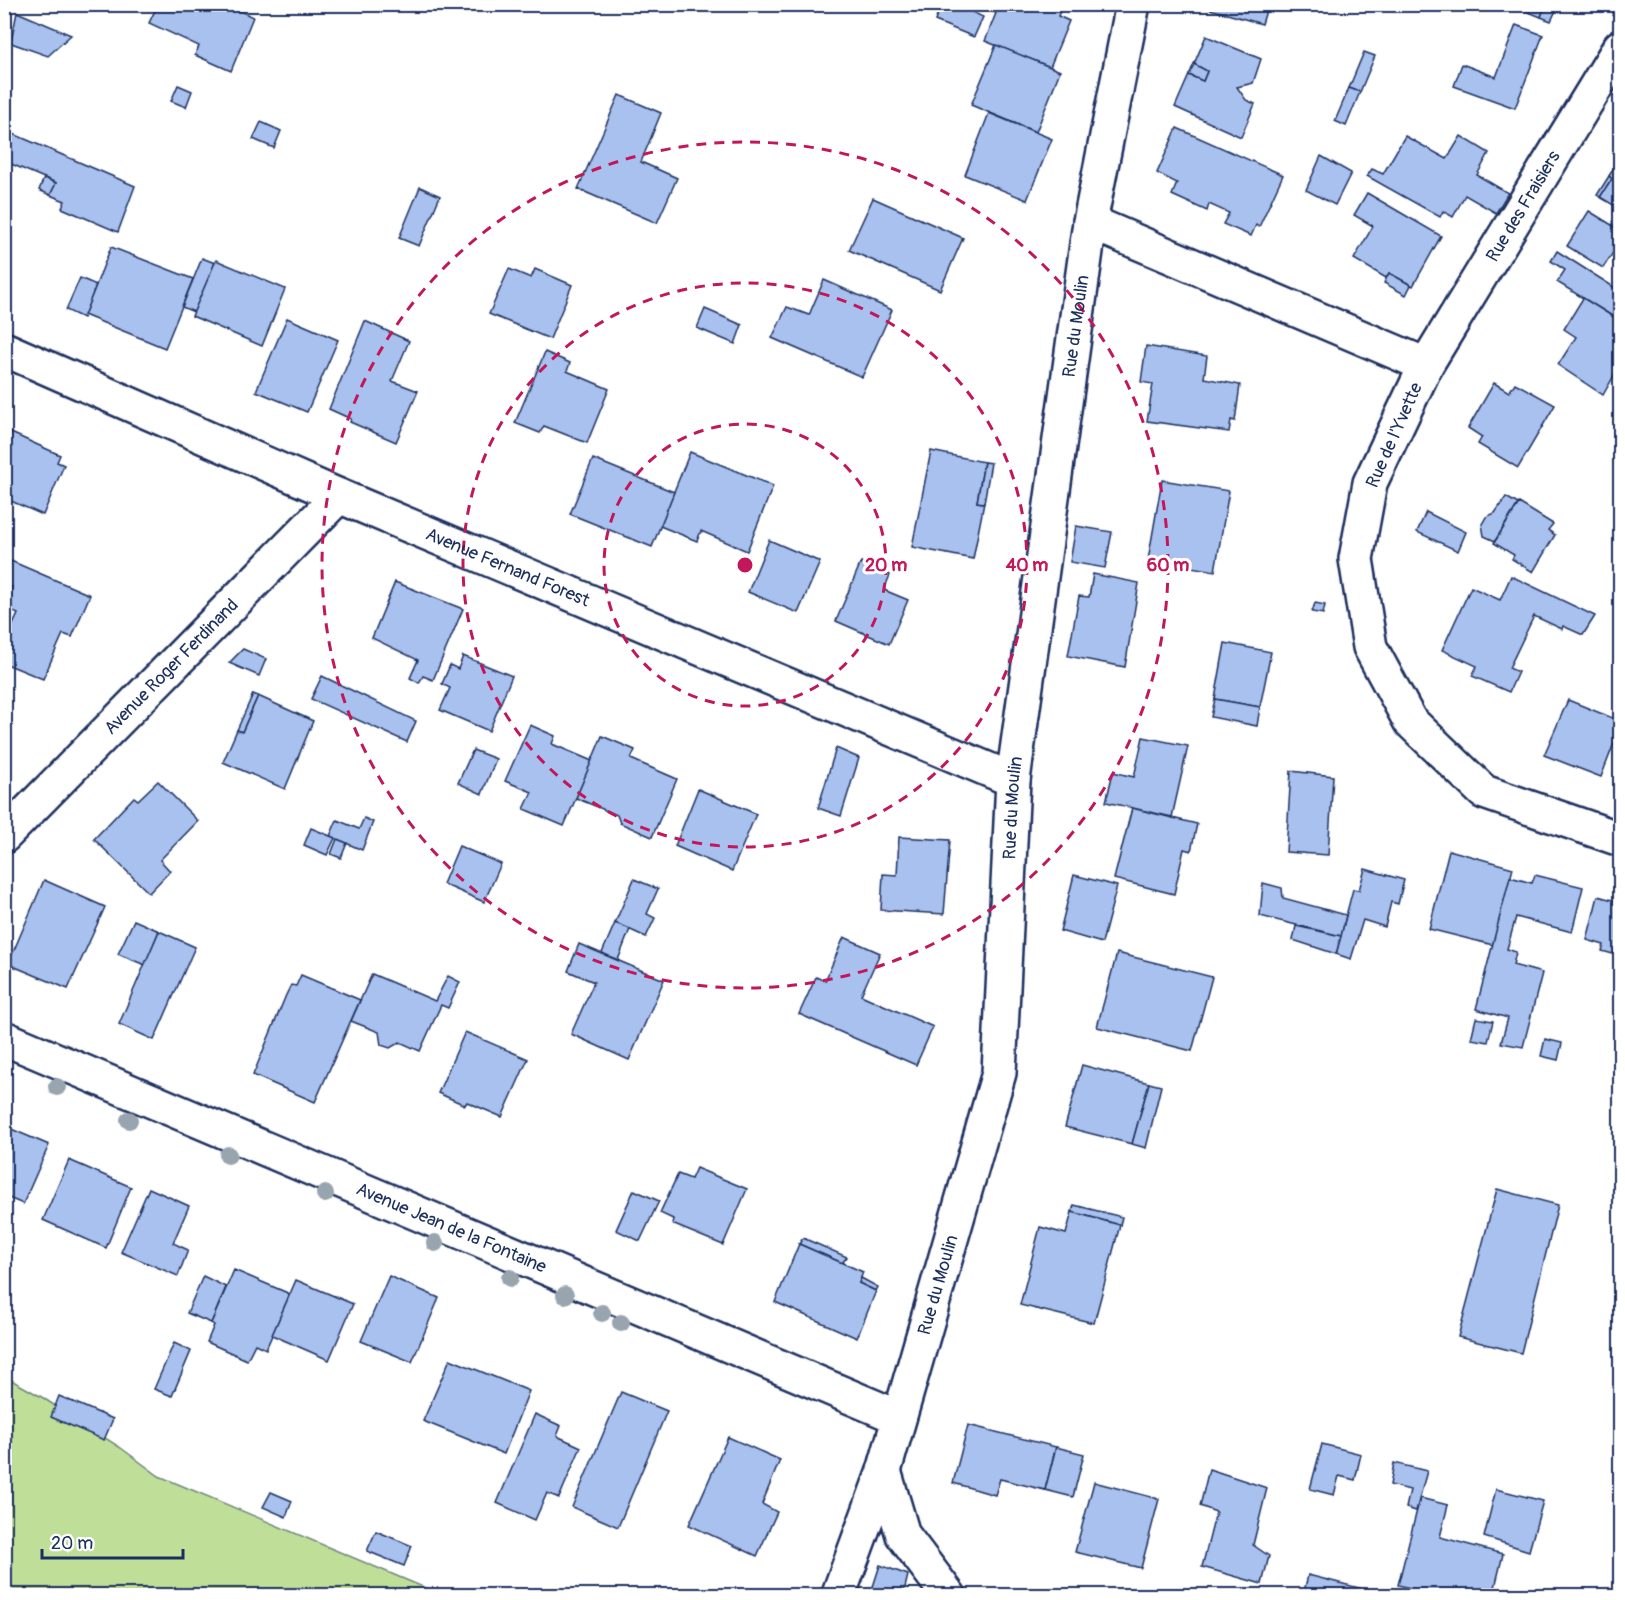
<svg xmlns="http://www.w3.org/2000/svg" width="1625" height="1600" font-family="Pangolin,sans-serif">
  <style>
    .green { fill: #bfdf98; stroke: #6d877b; stroke-width: 1.5 }
    .building { fill: #a9c1ee; stroke: #1b2f5e; stroke-width: 1.5 }
    .lines { fill: none; stroke-linecap: round; stroke-linejoin: round }
    .minor-casing { stroke: #1b2f5e; stroke-width: 38 }
    .minor { stroke: #fff; stroke-width: 33 }
    .tree { fill: #98a5ae }
    .ring { fill: none; stroke: #c2185b; stroke-width: 3; stroke-dasharray: 10 8 }
    .labels { text-anchor: middle; stroke-width: 6; stroke-linejoin: round; paint-order: stroke }
    .street-label { font-size: 18px; fill: #1b2f5e; stroke: #fff }
    .centre { fill: #c2185b; stroke: #fff; stroke-width: 3 }
    .ring-label { font-size: 18px; text-anchor: middle; font-weight: bold; fill: #c2185b; stroke: #fff; stroke-width: 6; stroke-linejoin: round; paint-order: stroke }
  </style>
  <rect width="100%" height="100%" fill="#fff"/>
  <filter id="ink" filterUnits="userSpaceOnUse"><feTurbulence type="fractalNoise" baseFrequency=".0167" numOctaves="2"/><feDisplacementMap in="SourceGraphic" scale="12" xChannelSelector="R" yChannelSelector="G"/><feConvolveMatrix kernelMatrix="1 2 1 2 8 2 1 2 1" color-interpolation-filters="sRGB"/></filter>
  <g filter="url(#ink)">
    <path class="green" d="M4,1376L40,1396L121,1448L159,1476L442,1595H5Z"/>
    <g class="building">
      <path d="M158,4H225L253,17L231,71L195,55L199,46L149,23Z"/>
      <path d="M941,4H955L983,17L974,37L935,21Z"/>
      <path d="M992,4H1063L1058,16L1069,21L1050,67L985,41L996,13L990,10Z"/>
      <path d="M1204,4H1268L1262,24L1203,7Z"/>
      <path d="M1508,4H1546L1541,17Z"/>
      <path d="M1546,4H1559L1551,21L1541,17Z"/>
      <path d="M17,12L71,35L48,56L14,44L11,42Z"/>
      <path d="M1516,25L1543,35L1515,108L1454,86L1462,64L1496,77Z"/>
      <path d="M1206,36L1261,59L1253,83L1237,87L1246,100L1255,104L1241,137L1175,107L1189,75L1203,81L1207,71L1194,64Z"/>
      <path d="M996,45L1060,71L1036,132L971,105Z"/>
      <path d="M1364,52L1375,56L1360,92L1349,88Z"/>
      <path d="M1194,64L1207,71L1203,81L1189,75Z"/>
      <path d="M178,85L192,91L186,107L171,101Z"/>
      <path d="M1349,88L1360,92L1346,126L1335,121Z"/>
      <path d="M619,95L661,113L641,162L677,178L657,223L578,189Z"/>
      <path d="M989,113L1052,139L1027,200L965,175Z"/>
      <path d="M261,122L281,131L274,148L253,139Z"/>
      <path d="M1177,128L1283,175L1259,227L1256,225L1251,236L1223,224L1229,213L1209,204L1207,211L1172,195L1177,183L1157,173Z"/>
      <path d="M4,130L135,186L118,232L62,208L65,201L50,195L56,183L4,161Z"/>
      <path d="M1405,136L1447,159L1461,136L1489,153L1477,175L1508,193L1496,213L1465,195L1453,217L1443,211L1440,217L1367,176L1372,169L1383,174Z"/>
      <path d="M1321,156L1351,173L1335,205L1306,190Z"/>
      <path d="M1620,158V209L1600,197L1612,179L1609,176Z"/>
      <path d="M1609,176L1612,179L1600,197L1597,195Z"/>
      <path d="M44,178L56,183L50,195L39,190Z"/>
      <path d="M420,187L440,196L419,246L399,238Z"/>
      <path d="M1367,193L1441,236L1413,286L1389,273L1386,278L1354,259L1373,226L1354,215Z"/>
      <path d="M873,198L963,238L940,290L849,250Z"/>
      <path d="M1589,211L1620,230V242L1603,268L1567,246Z"/>
      <path d="M111,247L193,279L165,348L84,315Z"/>
      <path d="M1557,251L1620,291V321L1557,282L1565,270L1551,261Z"/>
      <path d="M202,258L215,263L194,312L182,307Z"/>
      <path d="M216,260L285,289L262,346L192,316Z"/>
      <path d="M509,269L531,278L535,269L572,285L550,339L489,314Z"/>
      <path d="M1389,273L1411,285L1406,295L1384,283Z"/>
      <path d="M80,278L96,285L83,318L66,310Z"/>
      <path d="M824,280L892,310L862,377L772,338L787,307L809,315Z"/>
      <path d="M1583,298L1620,321V365L1603,395L1558,365L1576,337L1564,329Z"/>
      <path d="M705,309L742,325L735,344L697,328Z"/>
      <path d="M287,318L338,340L307,412L256,391Z"/>
      <path d="M365,321L409,341L392,381L418,391L396,442L350,422L351,419L329,409Z"/>
      <path d="M1146,346L1207,356L1204,378L1240,385L1235,421L1231,420L1229,432L1147,421L1153,384L1141,382Z"/>
      <path d="M545,352L570,363L567,371L609,389L587,443L544,426L540,433L515,423Z"/>
      <path d="M1494,383L1509,392L1515,383L1555,405L1518,468L1478,444L1482,437L1468,428Z"/>
      <path d="M9,432L60,455L57,462L64,465L43,515L4,498V442Z"/>
      <path d="M931,451L984,462L977,502L984,503L973,559L912,547Z"/>
      <path d="M690,452L773,486L747,551L701,531L697,541L660,526Z"/>
      <path d="M593,459L674,492L652,547L570,514Z"/>
      <path d="M984,462L991,463L984,503L977,502Z"/>
      <path d="M1162,480L1229,491L1215,571L1148,560Z"/>
      <path d="M1506,497L1518,504L1495,541L1484,536L1482,524L1486,517L1495,513Z"/>
      <path d="M1519,503L1553,524L1548,530L1555,535L1533,572L1512,559L1514,555L1494,543Z"/>
      <path d="M1426,512L1466,532L1458,551L1417,532Z"/>
      <path d="M1076,526L1112,532L1105,568L1070,562Z"/>
      <path d="M769,540L820,562L798,613L748,592Z"/>
      <path d="M11,561L90,595L72,637L63,634L43,679L4,663L9,649L4,647V644L18,614L4,607L12,587L4,583V575Z"/>
      <path d="M861,562L890,575L884,590L908,600L889,644L836,621Z"/>
      <path d="M1093,574L1139,583L1125,667L1068,656L1079,596L1089,597Z"/>
      <path d="M1511,576L1595,616L1583,635L1563,626L1562,629L1534,616L1509,668L1518,672L1509,692L1472,676L1477,666L1442,650L1471,587L1500,600Z"/>
      <path d="M395,582L463,609L433,680L423,676L419,683L410,678L418,660L372,638Z"/>
      <path d="M1315,603L1325,605L1323,614L1312,612Z"/>
      <path d="M1225,643L1271,652L1260,707L1215,699Z"/>
      <path d="M243,649L266,659L259,676L229,663Z"/>
      <path d="M463,656L512,676L489,731L440,710L450,688L442,684L450,665L458,669Z"/>
      <path d="M322,676L416,721L407,742L311,699Z"/>
      <path d="M253,694L258,696L242,732L237,730Z"/>
      <path d="M258,696L313,721L285,789L223,762L237,730L242,732Z"/>
      <path d="M1215,699L1260,707L1257,726L1211,717Z"/>
      <path d="M1568,700L1620,721V728L1601,777L1544,755Z"/>
      <path d="M530,725L555,736L552,744L592,761L564,826L524,809L532,792L505,781Z"/>
      <path d="M602,736L635,750L631,759L677,779L652,837L620,823L617,815L576,798Z"/>
      <path d="M1143,737L1188,746L1172,817L1106,802L1113,772L1134,777Z"/>
      <path d="M836,748L859,758L841,816L818,808Z"/>
      <path d="M473,750L496,759L482,794L458,783Z"/>
      <path d="M1291,771L1333,776L1328,855L1286,852Z"/>
      <path d="M158,781L198,821L160,860L170,871L149,893L94,839L134,797L138,800Z"/>
      <path d="M698,789L756,814L732,871L675,846Z"/>
      <path d="M1132,808L1197,824L1191,851L1184,849L1174,894L1114,879Z"/>
      <path d="M364,818L373,822L362,850L330,836L337,820L359,829Z"/>
      <path d="M311,828L335,838L327,855L304,845Z"/>
      <path d="M899,837L950,840L944,914L881,910L883,874L897,875Z"/>
      <path d="M337,839L347,843L341,858L331,854Z"/>
      <path d="M459,846L501,864L484,902L443,884Z"/>
      <path d="M1449,850L1513,868L1493,945L1429,929Z"/>
      <path d="M1365,869L1404,880L1398,904L1391,902L1385,927L1363,920L1351,959L1336,954L1353,889L1359,890Z"/>
      <path d="M1074,875L1117,886L1102,943L1060,931Z"/>
      <path d="M1535,875L1583,887L1572,932L1516,917L1507,949L1516,952L1513,965L1542,973L1523,1047L1501,1043L1508,1018L1476,1009L1510,877L1532,883Z"/>
      <path d="M634,879L658,889L647,914L655,918L646,937L615,923Z"/>
      <path d="M44,880L105,907L68,989L8,964Z"/>
      <path d="M1263,883L1282,888L1283,898L1346,915L1341,936L1260,916Z"/>
      <path d="M1598,896L1620,902V956L1602,951L1604,945L1587,940Z"/>
      <path d="M134,920L159,931L145,965L118,954Z"/>
      <path d="M615,923L630,929L618,960L602,953Z"/>
      <path d="M1296,926L1341,936L1336,954L1293,940Z"/>
      <path d="M159,931L195,947L154,1040L119,1024Z"/>
      <path d="M844,937L880,953L861,995L933,1027L916,1065L799,1014L816,977L825,981Z"/>
      <path d="M579,944L664,980L629,1060L571,1034L594,982L568,971Z"/>
      <path d="M1117,953L1212,977L1192,1051L1097,1027Z"/>
      <path d="M372,974L435,1001L448,976L460,982L448,1008L441,1005L420,1051L400,1042L390,1048L381,1045L379,1032L351,1021Z"/>
      <path d="M301,975L360,1000L315,1102L253,1075L286,995L291,985L296,986Z"/>
      <path d="M1476,1018L1493,1021L1488,1042L1471,1039Z"/>
      <path d="M465,1032L528,1059L502,1117L467,1102L465,1105L438,1093Z"/>
      <path d="M1545,1039L1562,1043L1558,1060L1541,1056Z"/>
      <path d="M1082,1065L1149,1083L1132,1144L1065,1127Z"/>
      <path d="M1149,1083L1161,1086L1146,1148L1132,1144Z"/>
      <path d="M4,1126L49,1145L23,1204L4,1196Z"/>
      <path d="M69,1160L131,1187L106,1248L43,1220Z"/>
      <path d="M696,1168L747,1189L723,1245L672,1224L673,1219L660,1213L678,1174L691,1179Z"/>
      <path d="M149,1188L189,1206L173,1243L188,1250L178,1276L121,1252Z"/>
      <path d="M1497,1189L1558,1205L1521,1353L1458,1337Z"/>
      <path d="M634,1190L659,1201L640,1241L616,1230Z"/>
      <path d="M1074,1205L1122,1217L1120,1225L1072,1212Z"/>
      <path d="M1072,1212L1120,1225L1094,1323L1020,1305L1040,1227L1066,1234Z"/>
      <path d="M803,1238L847,1257L842,1263L799,1244Z"/>
      <path d="M799,1244L863,1272L859,1283L876,1291L857,1338L775,1302Z"/>
      <path d="M234,1270L290,1294L266,1349L255,1344L247,1360L207,1342L214,1325L211,1323Z"/>
      <path d="M203,1276L226,1287L211,1323L187,1313Z"/>
      <path d="M389,1276L439,1298L412,1362L361,1341Z"/>
      <path d="M861,1278L878,1287L876,1291L859,1283Z"/>
      <path d="M296,1280L353,1304L329,1360L272,1335Z"/>
      <path d="M174,1343L191,1351L172,1396L154,1389Z"/>
      <path d="M450,1359L529,1391L504,1454L423,1421Z"/>
      <path d="M621,1392L667,1411L618,1527L572,1507Z"/>
      <path d="M59,1396L113,1419L104,1440L51,1417Z"/>
      <path d="M535,1414L561,1426L557,1436L581,1447L559,1498L547,1493L535,1520L497,1503Z"/>
      <path d="M968,1425L1056,1447L1045,1490L1000,1479L995,1495L953,1483Z"/>
      <path d="M728,1437L780,1460L762,1504L777,1512L757,1556L689,1525Z"/>
      <path d="M1322,1444L1361,1454L1355,1480L1339,1476L1334,1495L1310,1489Z"/>
      <path d="M1056,1447L1084,1454L1073,1497L1045,1490Z"/>
      <path d="M1394,1463L1427,1471L1416,1511L1406,1508L1410,1490L1390,1485Z"/>
      <path d="M1209,1469L1267,1488L1253,1545L1269,1556L1262,1584L1202,1567L1216,1512L1200,1506Z"/>
      <path d="M1094,1482L1159,1499L1141,1568L1075,1552Z"/>
      <path d="M1496,1489L1543,1501L1529,1551L1484,1537Z"/>
      <path d="M271,1492L292,1501L286,1517L263,1507Z"/>
      <path d="M1420,1498L1448,1505L1440,1537L1503,1554L1493,1596H1441L1398,1585Z"/>
      <path d="M376,1531L412,1546L404,1566L367,1551Z"/>
      <path d="M880,1565L908,1575L903,1596H870Z"/>
      <path d="M1308,1575L1371,1591L1370,1596H1303Z"/>
    </g>
    <g class="lines">
      <g class="minor-casing">
        <g id="minor">
          <path d="M1620,47L1426,365L1370,483L1356,559L1370,647L1410,721L1484,792L1620,839"/>
          <path d="M1090,222L1426,365"/>
          <path id="s1" d="M4,349L339,496L1013,780"/>
          <path id="s2" d="M4,836L339,496"/>
          <path id="s3" d="M4,1038L898,1417"/>
          <path d="M884,1471L903,1535L949,1596"/>
          <path id="s4" d="M838,1596L884,1471L999,1073L1013,780L1090,222L1133,4"/>
        </g>
      </g>
      <use href="#minor" class="minor"/>
    </g>
    <g class="tree">
      <circle cx="57" cy="1087" r="9"/>
      <circle cx="129" cy="1120" r="9"/>
      <circle cx="228" cy="1155" r="9"/>
      <circle cx="325" cy="1194" r="9"/>
      <circle cx="435" cy="1243" r="9"/>
      <circle cx="510" cy="1278" r="9"/>
      <circle cx="565" cy="1295" r="9"/>
      <circle cx="602" cy="1313" r="9"/>
      <circle cx="621" cy="1323" r="9"/>
    </g>
  </g>
  <g class="ring">
    <circle cx="745" cy="565" r="141"/>
    <circle cx="745" cy="565" r="282"/>
    <circle cx="745" cy="565" r="423"/>
  </g>
  <g class="labels">
    <g class="street-label">
      <text transform="translate(1523 206) rotate(-59)" y="6">Rue des Fraisiers</text>
      <text dy="6" stroke="none"><textPath href="#s4" startOffset="1299">Rue du Moulin</textPath></text>
      <text transform="translate(1394 435) rotate(-66)" y="6">Rue de l'Yvette</text>
      <text dy="6" stroke="none"><textPath href="#s1" startOffset="549">Avenue Fernand Forest</textPath></text>
      <text dy="6" stroke="none"><textPath href="#s2" startOffset="238">Avenue Roger Ferdinand</textPath></text>
      <text dy="6" stroke="none"><textPath href="#s4" startOffset="813">Rue du Moulin</textPath></text>
      <text dy="6" stroke="none"><textPath href="#s3" startOffset="486">Avenue Jean de la Fontaine</textPath></text>
      <text dy="6" stroke="none"><textPath href="#s4" startOffset="327">Rue du Moulin</textPath></text>
    </g>
  </g>
  <circle cx="745" cy="565" r="9" class="centre"/>
  <g class="ring-label">
    <text x="886" y="571">20 m</text>
    <text x="1027" y="571">40 m</text>
    <text x="1168" y="571">60 m</text>
  </g>
  <rect width="1625" height="1600" fill="none" stroke="#fff" stroke-width="24"/>
  <rect x="12" y="12" width="1601" height="1576" fill="none" stroke="#1b2f5e" stroke-width="2" filter="url(#ink)"/>
  <path d="M42 1549v9h141v-9" fill="none" stroke="#1b2f5e" stroke-width="3"/>
  <text x="51" y="1549" font-size="18" fill="#1b2f5e" stroke="#ffffff" stroke-width="4.5" paint-order="stroke">20 m</text>
</svg>
